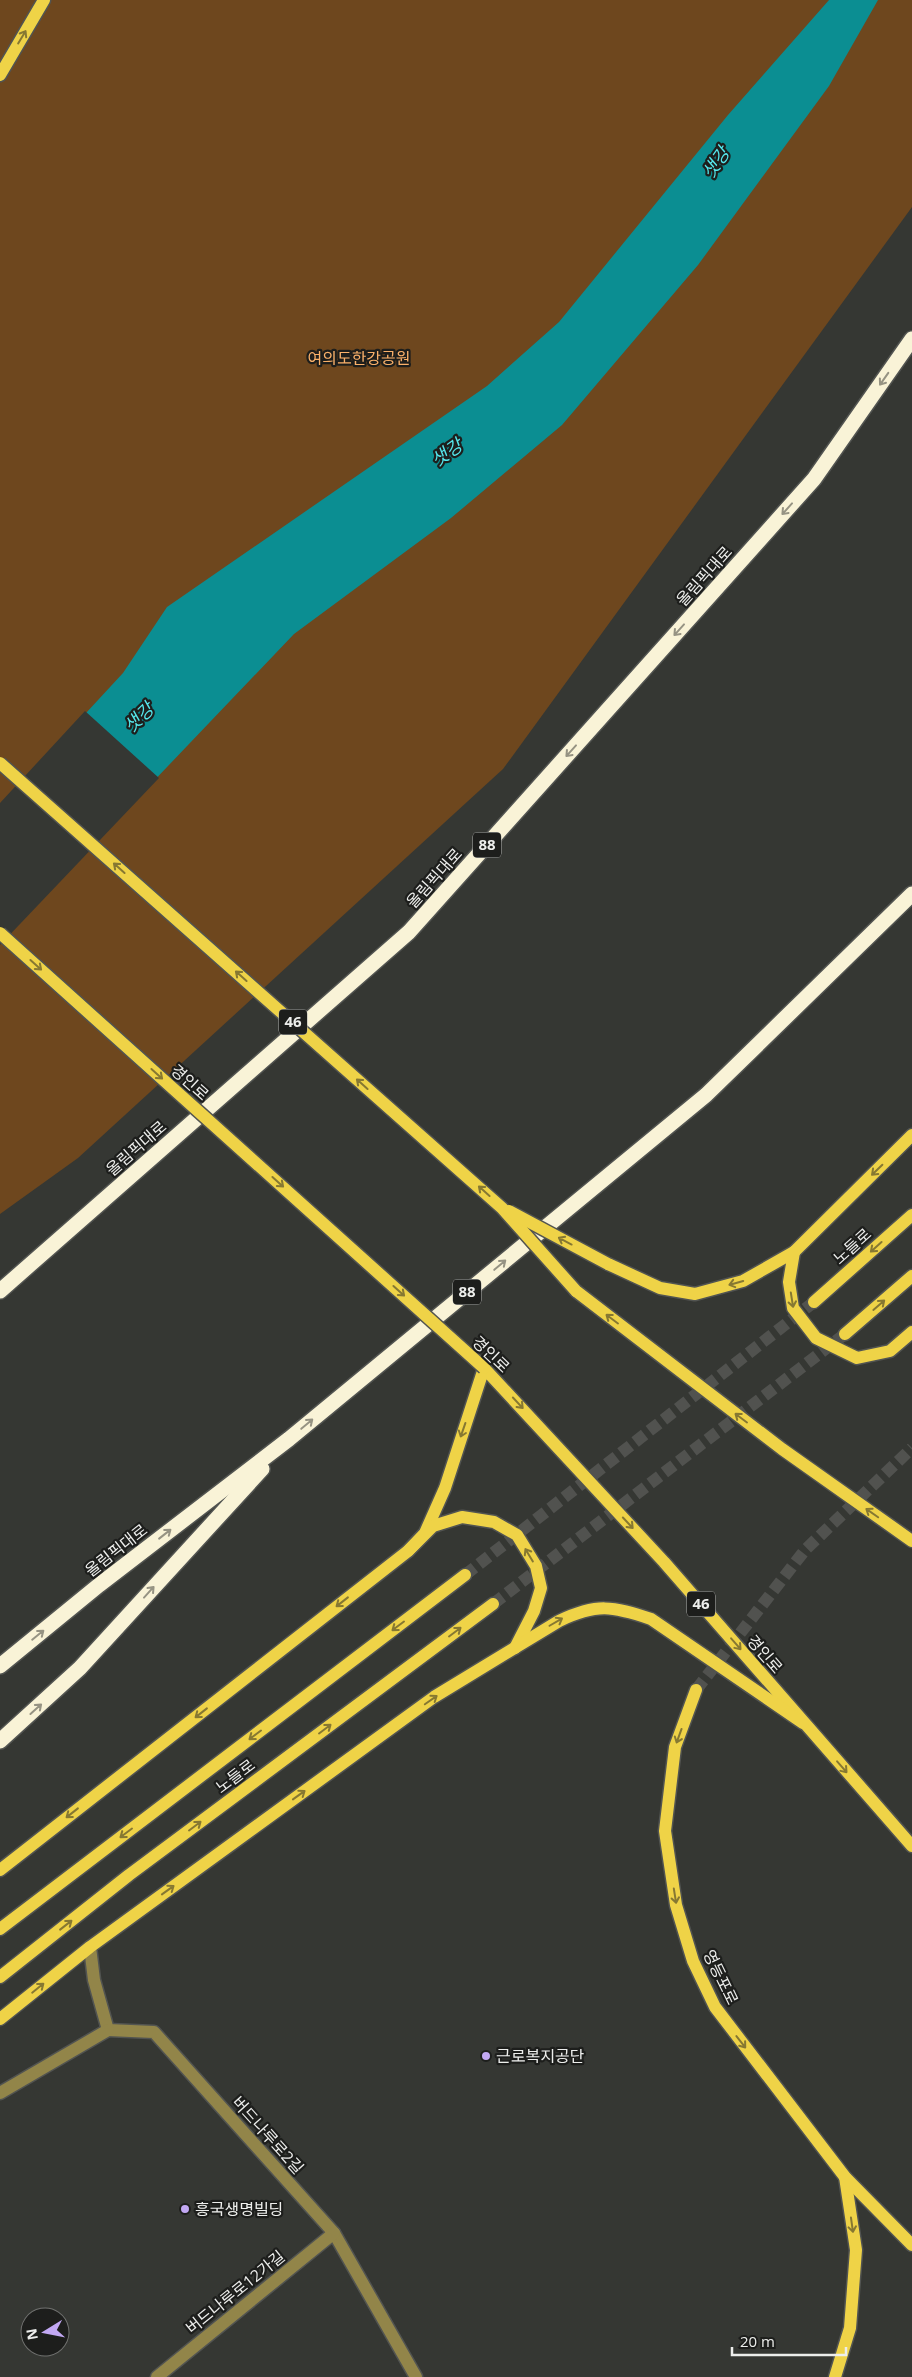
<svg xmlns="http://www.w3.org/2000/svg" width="912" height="2377" font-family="'Open Sans','Noto Sans KR',sans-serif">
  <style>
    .green { fill: #6e471e }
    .water { fill: #0b8e92 }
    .pier { fill: #353733 }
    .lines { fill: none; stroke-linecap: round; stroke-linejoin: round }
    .major-tunnel { stroke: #51524f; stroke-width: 12; stroke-dasharray: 12 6; stroke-linecap: butt }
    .minor-casing { stroke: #525451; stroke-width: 15 }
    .major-casing { stroke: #525451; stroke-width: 15 }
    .highway-casing { stroke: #525451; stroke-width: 18 }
    .minor { stroke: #928549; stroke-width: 12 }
    .major { stroke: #efd347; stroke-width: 12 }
    .highway { stroke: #f9f3d7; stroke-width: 15 }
    .major-bridge-casing { stroke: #525451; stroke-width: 15; stroke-linecap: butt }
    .major-bridge { stroke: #efd347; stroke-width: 12 }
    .oneway { stroke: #867832 }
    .oneway2 { stroke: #969383 }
    .poi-dot { fill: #c2a8f3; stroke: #1d1e1c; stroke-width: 2 }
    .labels { text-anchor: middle; stroke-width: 4.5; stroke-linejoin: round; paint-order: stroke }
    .shield { fill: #1d1e1c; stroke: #afb0ae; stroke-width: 1 }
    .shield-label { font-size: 15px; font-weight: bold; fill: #edeeec }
    .park-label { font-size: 16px; fill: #fab16a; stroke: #1d1e1c }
    .street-label { font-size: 16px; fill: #edeeec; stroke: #1d1e1c }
    .poi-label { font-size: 16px; fill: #edeeec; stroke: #1d1e1c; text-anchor: start }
    .water-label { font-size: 18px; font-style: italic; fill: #55e7ec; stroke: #1d1e1c }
  </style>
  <rect width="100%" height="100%" fill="#353733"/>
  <path class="green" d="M0,0H912V207L503,769L78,1158L0,1214Z"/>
  <path class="water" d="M829,0H878L829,86L698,265L562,425L451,518L294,634L0,942V806L123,673L167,607L487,386L559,322L728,115Z"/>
  <path class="pier" d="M85,711L159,778L0,945V803Z"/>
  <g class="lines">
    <g class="major-tunnel">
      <path d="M465,1575L814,1302"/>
      <path d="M493,1604L845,1334"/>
      <path d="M696,1690L805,1550L912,1448"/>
    </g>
    <g class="minor-casing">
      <g id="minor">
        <path d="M90,1947L94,1980L108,2030L154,2032L334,2233L416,2377"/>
        <path d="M0,2093L108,2030"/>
        <path d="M157,2377L334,2233"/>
      </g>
    </g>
    <g class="major-casing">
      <g id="major">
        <path d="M0,75L44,0"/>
        <path d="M794,1252L789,1282L793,1308L816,1338L857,1358L890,1351L912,1332"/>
        <path d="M608,1264L660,1288L695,1294L743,1281L794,1252L912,1135"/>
        <path d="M576,1291L782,1449L912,1541"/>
        <path d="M814,1302L912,1215"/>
        <path d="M845,1334L912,1276"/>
        <path d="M408,1551L425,1533L445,1488L484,1368L664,1562L912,1846"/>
        <path d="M696,1690L675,1747L665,1831L676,1905L693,1961L715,2007L845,2177L912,2245"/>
        <path d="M0,1870L408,1551L433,1526L462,1517L494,1522L517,1535L536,1566L541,1588L534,1611L515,1648"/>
        <path d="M0,1929L465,1575"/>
        <path d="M0,1977L129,1875L493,1604"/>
        <path d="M0,2019L90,1947L434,1697L559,1621C597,1603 612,1606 651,1619L803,1723"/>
        <path d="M835,2377L850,2328L856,2250L845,2177"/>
      </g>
    </g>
    <g class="highway-casing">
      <g id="highway">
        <path d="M0,1291L409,932L814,479L912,339"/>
        <path d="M0,1666L99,1585L289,1439L706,1095L912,894"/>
        <path d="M0,1741L80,1668L262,1469"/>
      </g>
    </g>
    <use href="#minor" class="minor"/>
    <use href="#major" class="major"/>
    <use href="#highway" class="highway"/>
    <g class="major-bridge-casing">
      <g id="major-bridge">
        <path d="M0,763L502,1208L576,1291"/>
        <path d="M0,933L484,1368"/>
        <path d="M509,1211L608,1264"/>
      </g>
    </g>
    <use href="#major-bridge" class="major-bridge"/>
  </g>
  <defs><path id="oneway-shaft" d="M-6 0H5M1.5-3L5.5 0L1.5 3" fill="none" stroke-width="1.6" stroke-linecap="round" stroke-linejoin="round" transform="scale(1.25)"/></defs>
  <g class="oneway">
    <use href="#oneway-shaft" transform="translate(22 37) rotate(-59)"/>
    <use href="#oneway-shaft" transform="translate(119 868) rotate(-138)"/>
    <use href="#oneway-shaft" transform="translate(36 965) rotate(42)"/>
    <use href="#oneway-shaft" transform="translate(241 976) rotate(-138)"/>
    <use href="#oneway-shaft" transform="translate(157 1074) rotate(42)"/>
    <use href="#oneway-shaft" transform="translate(362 1084) rotate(-138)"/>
    <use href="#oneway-shaft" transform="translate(877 1170) rotate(136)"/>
    <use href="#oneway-shaft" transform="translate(278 1182) rotate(42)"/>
    <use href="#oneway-shaft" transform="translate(484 1191) rotate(-138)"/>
    <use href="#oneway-shaft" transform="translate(565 1241) rotate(-152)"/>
    <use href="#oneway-shaft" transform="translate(876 1247) rotate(138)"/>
    <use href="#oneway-shaft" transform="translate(736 1283) rotate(164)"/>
    <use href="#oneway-shaft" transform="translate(399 1291) rotate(42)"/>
    <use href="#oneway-shaft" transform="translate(792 1300) rotate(81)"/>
    <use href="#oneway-shaft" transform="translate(879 1305) rotate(-41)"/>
    <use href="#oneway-shaft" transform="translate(612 1319) rotate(-143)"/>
    <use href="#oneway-shaft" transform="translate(518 1403) rotate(47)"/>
    <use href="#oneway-shaft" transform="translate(741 1418) rotate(-143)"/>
    <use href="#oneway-shaft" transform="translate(463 1430) rotate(109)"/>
    <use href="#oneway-shaft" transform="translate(872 1513) rotate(-145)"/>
    <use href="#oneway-shaft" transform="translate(628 1523) rotate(47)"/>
    <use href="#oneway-shaft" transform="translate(529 1555) rotate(-121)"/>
    <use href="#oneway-shaft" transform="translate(342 1602) rotate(142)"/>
    <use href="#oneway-shaft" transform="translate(556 1622) rotate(-30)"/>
    <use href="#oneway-shaft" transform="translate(398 1626) rotate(143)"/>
    <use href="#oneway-shaft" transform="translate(455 1632) rotate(-37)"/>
    <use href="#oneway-shaft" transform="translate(736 1644) rotate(49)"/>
    <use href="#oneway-shaft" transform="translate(431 1700) rotate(-35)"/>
    <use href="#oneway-shaft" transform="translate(201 1713) rotate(142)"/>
    <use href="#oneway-shaft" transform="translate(325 1729) rotate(-37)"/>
    <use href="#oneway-shaft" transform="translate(255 1735) rotate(143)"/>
    <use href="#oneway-shaft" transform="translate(679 1736) rotate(110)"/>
    <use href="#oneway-shaft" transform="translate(842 1767) rotate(49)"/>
    <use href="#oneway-shaft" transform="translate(299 1795) rotate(-36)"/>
    <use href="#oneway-shaft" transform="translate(72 1813) rotate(142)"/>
    <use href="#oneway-shaft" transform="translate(195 1826) rotate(-37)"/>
    <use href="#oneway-shaft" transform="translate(126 1833) rotate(143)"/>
    <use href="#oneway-shaft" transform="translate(168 1890) rotate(-36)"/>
    <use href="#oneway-shaft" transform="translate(675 1896) rotate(81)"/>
    <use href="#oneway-shaft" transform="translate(66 1925) rotate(-38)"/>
    <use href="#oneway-shaft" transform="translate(38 1988) rotate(-39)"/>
    <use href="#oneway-shaft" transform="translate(741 2042) rotate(52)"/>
    <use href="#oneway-shaft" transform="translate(852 2225) rotate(82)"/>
  </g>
  <g class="oneway2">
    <use href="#oneway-shaft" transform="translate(884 379) rotate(125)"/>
    <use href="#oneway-shaft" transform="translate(787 509) rotate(132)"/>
    <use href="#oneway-shaft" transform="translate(679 630) rotate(132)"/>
    <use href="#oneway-shaft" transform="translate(571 751) rotate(132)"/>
    <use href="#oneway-shaft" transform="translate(500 1265) rotate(-40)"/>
    <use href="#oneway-shaft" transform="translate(307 1424) rotate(-40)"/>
    <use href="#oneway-shaft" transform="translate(165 1534) rotate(-38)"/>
    <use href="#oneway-shaft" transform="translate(149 1592) rotate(-48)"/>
    <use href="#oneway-shaft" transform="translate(38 1635) rotate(-39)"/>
    <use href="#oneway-shaft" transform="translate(36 1709) rotate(-42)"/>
  </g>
  <g class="poi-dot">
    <circle cx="486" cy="2056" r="5"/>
    <circle cx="185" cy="2209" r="5"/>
  </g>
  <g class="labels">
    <g class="shield">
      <rect x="473" y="832.5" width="28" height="25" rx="4"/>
      <rect x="279" y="1009.5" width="28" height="25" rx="4"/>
      <rect x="453" y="1279.5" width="28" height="25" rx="4"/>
      <rect x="687" y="1591.5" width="28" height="25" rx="4"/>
    </g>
    <g class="shield-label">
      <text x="487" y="850">88</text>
      <text x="293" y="1027">46</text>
      <text x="467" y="1297">88</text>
      <text x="701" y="1609">46</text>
    </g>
    <g class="park-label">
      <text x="359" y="364">여의도한강공원</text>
    </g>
    <g class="street-label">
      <text transform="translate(704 576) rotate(-48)" y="6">올림픽대로</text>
      <text transform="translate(434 878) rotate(-48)" y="6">올림픽대로</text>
      <text transform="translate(190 1082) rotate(42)" y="6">경인로</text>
      <text transform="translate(136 1148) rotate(-41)" y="6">올림픽대로</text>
      <text transform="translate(852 1246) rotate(-42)" y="6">노들로</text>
      <text transform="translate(491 1354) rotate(44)" y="6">경인로</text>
      <text transform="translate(116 1550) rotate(-38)" y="6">올림픽대로</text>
      <text transform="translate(765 1654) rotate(49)" y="6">경인로</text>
      <text transform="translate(235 1776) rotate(-37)" y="6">노들로</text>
      <text transform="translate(721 1977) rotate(64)" y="6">영등포로</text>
      <text transform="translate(268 2135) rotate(48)" y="6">버드나루로2길</text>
      <text transform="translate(235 2292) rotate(-39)" y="6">버드나루로12가길</text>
    </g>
    <g class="poi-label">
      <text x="496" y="2062">근로복지공단</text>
      <text x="195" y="2215">흥국생명빌딩</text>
    </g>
    <g class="water-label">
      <text transform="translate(716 163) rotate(-55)" y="6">샛강</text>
      <text transform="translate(447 453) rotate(-35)" y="6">샛강</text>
      <text transform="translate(139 718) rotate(-44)" y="6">샛강</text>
    </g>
  </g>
  <g transform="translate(45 2332) rotate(260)"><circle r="24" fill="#1d1e1c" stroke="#70716f"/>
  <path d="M0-4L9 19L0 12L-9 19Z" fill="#c2a8f3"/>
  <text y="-8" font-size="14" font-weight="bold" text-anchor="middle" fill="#edeeec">N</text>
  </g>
  <path d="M732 2347v8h114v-8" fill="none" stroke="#edeeec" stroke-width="2.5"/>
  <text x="740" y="2347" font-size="15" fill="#edeeec" stroke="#1d1e1c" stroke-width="4" paint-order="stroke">20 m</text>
</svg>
